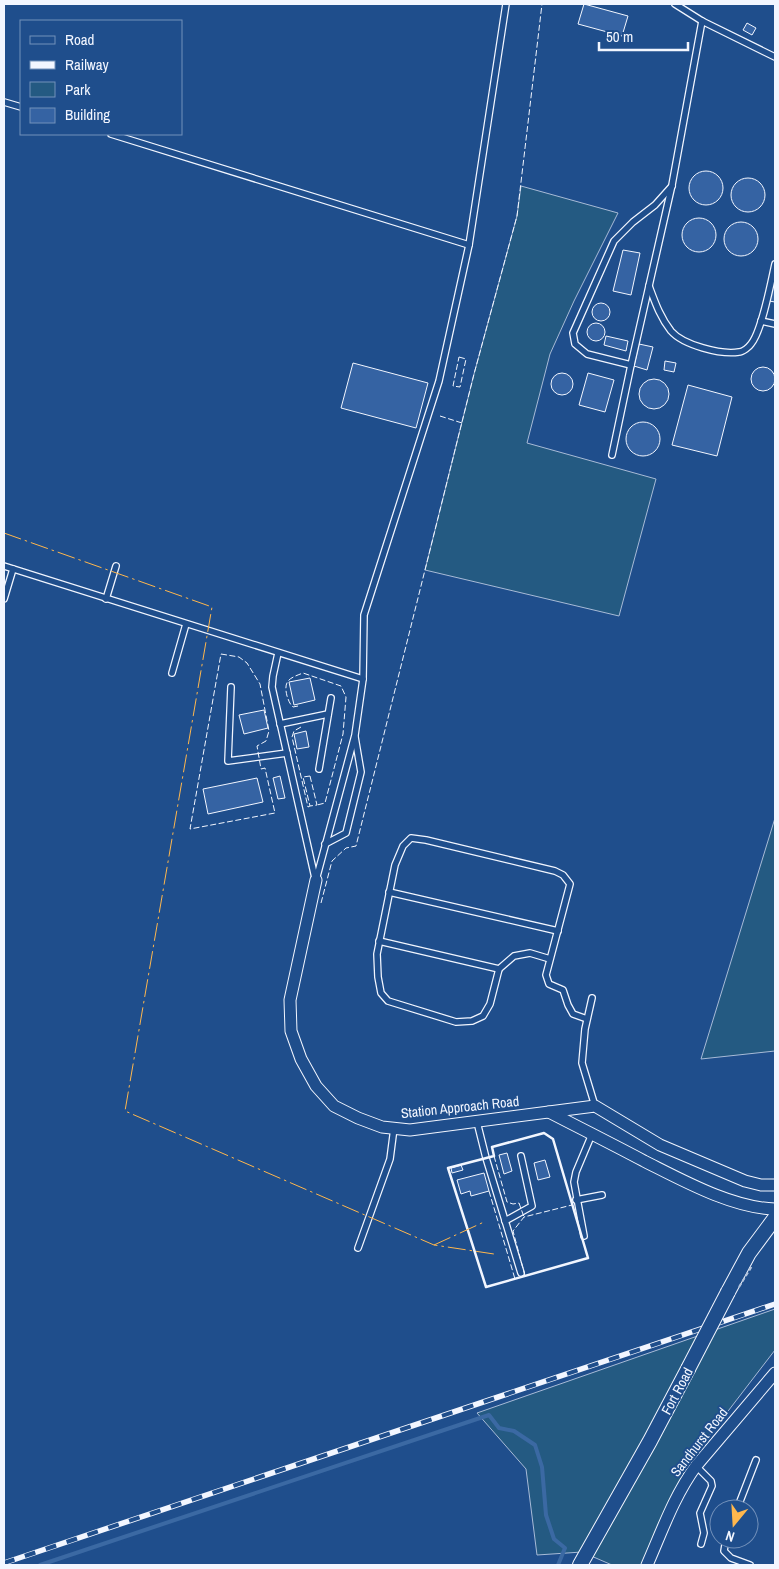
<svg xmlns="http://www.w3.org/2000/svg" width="779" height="1569" font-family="'Archivo Narrow',sans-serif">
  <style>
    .green { fill: #245a82; stroke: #a8bbd7 }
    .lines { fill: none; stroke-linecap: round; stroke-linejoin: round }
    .stream { stroke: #3b69a3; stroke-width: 4 }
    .building { fill: #3563a3; stroke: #f2f6ff }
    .service-casing { stroke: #f2f6ff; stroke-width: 8 }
    .minor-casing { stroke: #f2f6ff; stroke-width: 13 }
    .tertiary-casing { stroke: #f2f6ff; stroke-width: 16 }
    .service { stroke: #1f4e8c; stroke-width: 5.5 }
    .minor { stroke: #1f4e8c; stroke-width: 11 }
    .tertiary { stroke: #1f4e8c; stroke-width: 14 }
    .rail-casing { stroke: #f2f6ff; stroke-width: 5.5 }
    .rail { stroke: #1f4e8c; stroke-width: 4; stroke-dasharray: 11; stroke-linecap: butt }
    .tertiary-bridge-casing { stroke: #f2f6ff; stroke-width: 16; stroke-linecap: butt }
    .path-bridge { stroke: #b3c4dc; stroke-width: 2; stroke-dasharray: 4 2.5; stroke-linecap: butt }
    .tertiary-bridge { stroke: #1f4e8c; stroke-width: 14 }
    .fence { stroke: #f2f6ff; stroke-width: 1; stroke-dasharray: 6 2.5; stroke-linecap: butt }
    .wall { stroke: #f2f6ff; stroke-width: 2.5 }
    .power { stroke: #ffb74d; stroke-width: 1; stroke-dasharray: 18 4 2.5 4; stroke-linecap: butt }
    .labels { text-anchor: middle; stroke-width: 4; stroke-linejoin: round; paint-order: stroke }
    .street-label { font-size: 14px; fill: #f2f6ff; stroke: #1f4e8c }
  </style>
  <rect width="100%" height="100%" fill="#1f4e8c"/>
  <g class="green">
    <path d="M521,186L618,213L574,301L550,354L527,443L656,479L619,616L425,570L474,374L517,216Z"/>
    <path d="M775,818V1051L701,1059Z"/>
    <path d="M775,1309V1350L692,1458L642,1565H612L582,1552L537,1555L526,1469L477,1413Z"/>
  </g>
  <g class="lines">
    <path class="stream" d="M40,1565L489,1415L499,1428L514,1431L535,1445L542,1467L546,1515L554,1539L565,1548L558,1565"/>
  </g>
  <g class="building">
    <path d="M584,4L628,16L622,36L578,24Z"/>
    <path d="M747,23L756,28L752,35L743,30Z"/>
    <circle cx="706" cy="188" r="17"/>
    <circle cx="748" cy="195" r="17"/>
    <circle cx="699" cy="235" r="17"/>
    <circle cx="741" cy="239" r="17"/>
    <path d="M623,250L640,253L631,295L613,291Z"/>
    <path d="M775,276V302L769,301Z"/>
    <circle cx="601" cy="312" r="9"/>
    <circle cx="596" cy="332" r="9"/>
    <path d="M606,336L628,341L626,351L604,345Z"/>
    <path d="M639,344L653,347L647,370L634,366Z"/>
    <path d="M665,361L676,363L674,372L664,370Z"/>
    <path d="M353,363L428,383L416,428L341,408Z"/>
    <circle cx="763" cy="379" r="12"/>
    <path d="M588,373L614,380L605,412L579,405Z"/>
    <circle cx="562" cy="384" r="11"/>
    <circle cx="654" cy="394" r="15"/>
    <path d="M688,385L732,397L717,456L672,445Z"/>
    <circle cx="643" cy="439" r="17"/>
    <path d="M310,678L315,700L294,705L289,682Z"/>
    <path d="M264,710L268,728L244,734L239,715Z"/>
    <path d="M306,731L309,747L297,749L294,734Z"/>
    <path d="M280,776L285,798L278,799L273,778Z"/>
    <path d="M257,778L263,802L208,814L203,789Z"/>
    <path d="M507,1153L512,1171L504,1174L499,1155Z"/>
    <path d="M545,1160L550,1177L538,1180L534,1163Z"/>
    <path d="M461,1165L463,1170L452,1173L451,1168Z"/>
    <path d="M484,1173L489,1191L471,1196L470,1191L461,1194L457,1180Z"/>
  </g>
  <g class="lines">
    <g class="service-casing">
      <g id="service">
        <path d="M675,4L702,21L775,57"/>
        <path d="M4,102L21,107"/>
        <path d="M111,134L469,245"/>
        <path d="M649,286C655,302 660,317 671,331C683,345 721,355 739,352C743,352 749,347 751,344C762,331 771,282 775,264"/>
        <path d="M761,321L775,324"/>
        <path d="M631,365L587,354L575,344L573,333L614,241L633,222L655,205L672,186"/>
        <path d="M612,455L631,365L672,185L702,21"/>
        <path d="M4,566L363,679"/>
        <path d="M4,599L13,569"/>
        <path d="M106,599L116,566"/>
        <path d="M278,653L273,676L272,687L315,878"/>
        <path d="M172,673L186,624"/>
        <path d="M231,687L228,761L287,753"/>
        <path d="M280,724L328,714"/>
        <path d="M319,769L331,698"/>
        <path d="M325,844L346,833L361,772L355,737"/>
        <path d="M316,880L355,735L363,679L364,615L439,381L469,245L506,4"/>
        <path d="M389,892L558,931"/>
        <path d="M379,941L499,969"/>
        <path d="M550,959L530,953L514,956L499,969L490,1004L483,1016L472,1021L456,1022L388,1001L381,993L378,977L377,954L395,865L403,846L411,838L426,840L555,871L563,875L570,884L546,975L549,984L563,990L568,1005L573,1014L587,1019"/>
        <path d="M592,998L585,1029L582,1063L595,1106"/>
        <path d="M477,1122L486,1158L521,1273"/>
        <path d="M576,1200L602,1195"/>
        <path d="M505,1221L532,1206L521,1156"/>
        <path d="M584,1236L574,1182L576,1172L592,1134"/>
        <path d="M358,1248L390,1159L394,1128"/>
        <path d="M696,1466L711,1481L712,1486L700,1513L704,1533L701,1544"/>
        <path d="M737,1509L756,1460"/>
        <path d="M726,1539L724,1551L731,1558L750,1565"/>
      </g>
    </g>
    <g class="minor-casing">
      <g id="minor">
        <path d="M316,880L290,1000L291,1031L301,1059L316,1086L334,1106L358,1118L382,1127L410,1130L595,1106L660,1145L745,1181L761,1185H775"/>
        <path d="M549,1112C580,1128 612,1144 644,1161C682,1180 732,1208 775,1209"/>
        <path d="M647,1565C662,1531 674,1496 696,1466L775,1373"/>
      </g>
    </g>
    <g class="tertiary-casing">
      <g id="tertiary">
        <path d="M728,1292L749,1253L775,1218"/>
        <path d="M580,1565L650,1441L688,1369"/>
      </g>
    </g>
    <use href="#service" class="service"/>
    <use href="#minor" class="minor"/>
    <use href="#tertiary" class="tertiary"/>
    <g class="rail-casing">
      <path id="rail" d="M4,1563L775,1304"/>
    </g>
    <use href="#rail" class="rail"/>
    <g class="tertiary-bridge-casing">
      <path id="tertiary-bridge" d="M688,1369L728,1292"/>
    </g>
    <path class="path-bridge" d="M739,1287L752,1266"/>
    <use href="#tertiary-bridge" class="tertiary-bridge"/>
    <g class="fence">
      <path d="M459,357L466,359L460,387L453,386Z"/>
      <path d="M440,416L462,423"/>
      <path d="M221,654L239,657L247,663L260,684L269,731L266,741L257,746L261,769L265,768L275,813L190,829Z"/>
      <path d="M298,706L293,707C289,703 289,701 287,696C283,680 290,678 303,673L341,686L346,697L343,734L325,803L317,805"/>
      <path d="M301,727L294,731L292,737L308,807L310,806"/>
      <path d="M310,776L317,805L310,806L303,777Z"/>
      <path d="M321,903L332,861L346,848L356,846L474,374L517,216L542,4"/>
      <path d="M494,1156L507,1202L513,1204L519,1203L524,1217"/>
      <path d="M489,1191L515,1279"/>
      <path d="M525,1276L513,1231L524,1217L572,1205"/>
    </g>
    <path class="wall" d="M544,1133L553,1139L588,1258L486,1287L448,1168L494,1156L492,1147Z"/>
    <g class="power">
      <path d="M4,533L212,607L125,1111L434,1245L494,1254"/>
      <path d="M434,1245L484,1222"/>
    </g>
  </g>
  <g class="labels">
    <g class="street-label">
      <text transform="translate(460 1107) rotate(-6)" y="5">Station Approach Road</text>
      <text transform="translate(677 1391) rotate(-62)" y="5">Fort Road</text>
      <text transform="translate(699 1442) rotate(-52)" y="5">Sandhurst Road</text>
    </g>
  </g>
  <rect width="779" height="1569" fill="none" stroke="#f2f6ff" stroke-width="10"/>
  <rect x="20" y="20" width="162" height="115" fill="#1f4e8c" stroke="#7391ba"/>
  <rect x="30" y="36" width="25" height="8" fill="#1f4e8c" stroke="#7391ba"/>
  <text x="65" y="45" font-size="15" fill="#f2f6ff">Road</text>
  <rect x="30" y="61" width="25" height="8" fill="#f2f6ff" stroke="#7391ba"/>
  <text x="65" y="70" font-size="15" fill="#f2f6ff">Railway</text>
  <rect x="30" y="82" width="25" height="15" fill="#245a82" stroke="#7391ba"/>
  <text x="65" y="95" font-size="15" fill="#f2f6ff">Park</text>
  <rect x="30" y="108" width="25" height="15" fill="#3563a3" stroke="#7391ba"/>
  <text x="65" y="120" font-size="15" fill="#f2f6ff">Building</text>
  <g transform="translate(734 1524) rotate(198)"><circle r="24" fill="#1f4e8c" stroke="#7391ba"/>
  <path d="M0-4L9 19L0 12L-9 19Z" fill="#ffb74d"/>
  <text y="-8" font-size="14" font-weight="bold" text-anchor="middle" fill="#f2f6ff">N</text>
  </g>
  <path d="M599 42v8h89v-8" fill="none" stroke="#f2f6ff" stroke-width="2.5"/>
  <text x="606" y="42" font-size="15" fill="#f2f6ff" stroke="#1f4e8c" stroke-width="4" paint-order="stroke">50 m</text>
</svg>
